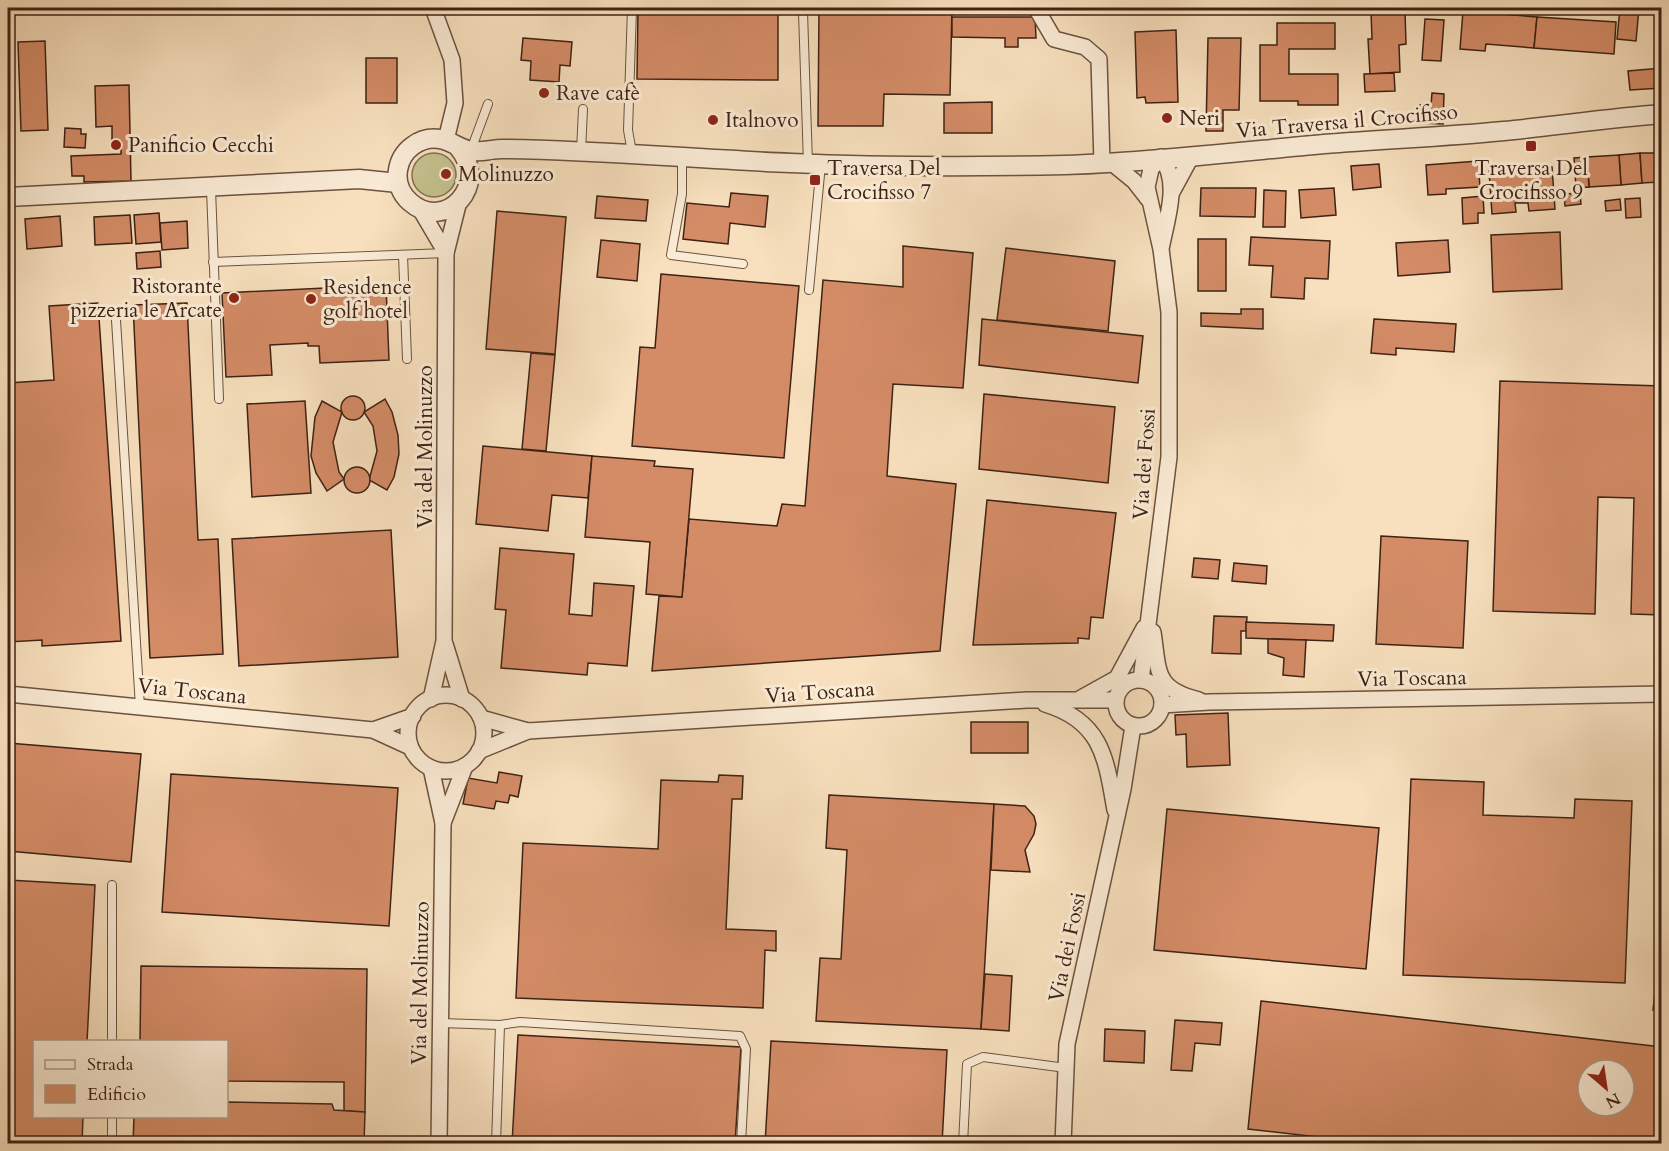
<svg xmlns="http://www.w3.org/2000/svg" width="1669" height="1151" font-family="Cardo,serif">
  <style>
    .green { fill: #c4c08d; stroke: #817150; stroke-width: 1.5 }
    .building { fill: #d48c67; stroke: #3e2214; stroke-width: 1.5; fill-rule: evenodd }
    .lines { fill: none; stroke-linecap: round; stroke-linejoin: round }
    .service-casing { stroke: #6c523e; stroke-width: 10 }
    .minor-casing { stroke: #6c523e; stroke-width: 18 }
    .tertiary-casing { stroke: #6c523e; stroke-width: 21 }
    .service { stroke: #faebd5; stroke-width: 8 }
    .minor { stroke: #faebd5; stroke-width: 15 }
    .tertiary { stroke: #faebd5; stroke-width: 18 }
    .poi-dot { fill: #8f2418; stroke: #faebd5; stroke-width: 2 }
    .labels { text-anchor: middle; stroke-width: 6; stroke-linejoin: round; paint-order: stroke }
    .poi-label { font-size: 21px; fill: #3e2214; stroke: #faebd5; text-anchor: start }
    .street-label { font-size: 21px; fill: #3e2214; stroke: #faebd5 }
  </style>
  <rect width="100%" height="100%" fill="#f8e0be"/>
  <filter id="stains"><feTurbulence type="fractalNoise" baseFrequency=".00333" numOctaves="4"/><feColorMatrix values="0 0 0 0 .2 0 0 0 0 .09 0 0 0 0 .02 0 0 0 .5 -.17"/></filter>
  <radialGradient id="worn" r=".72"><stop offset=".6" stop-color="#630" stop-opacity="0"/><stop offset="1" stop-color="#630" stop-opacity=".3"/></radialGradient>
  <g class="green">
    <path d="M1212,8H1347V11L1212,9Z"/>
    <circle cx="434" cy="175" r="22"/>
  </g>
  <g class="building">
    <path d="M638,8H778V80L637,79Z"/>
    <path d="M819,8H952L950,95L884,94L883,126H818Z"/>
    <path d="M1620,8H1639L1636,41L1617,39Z"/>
    <path d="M1658,8H1662L1660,30Z"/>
    <path d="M1405,11L1406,44L1399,45L1400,72L1370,74L1368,39H1372L1371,12Z"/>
    <path d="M1463,11L1537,17L1534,48L1486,44L1485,51L1460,49Z"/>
    <path d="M952,17H1035L1036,38H1018V47H1005V38L952,37Z"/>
    <path d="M1537,17L1616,22L1614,54L1534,48Z"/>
    <path d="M1425,19L1444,20L1441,61L1422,60Z"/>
    <path d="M1277,23H1335V49H1289V74H1338V105H1298V101H1260V45H1277Z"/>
    <path d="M1176,30L1178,102L1146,103L1145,97L1137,98L1135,32Z"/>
    <path d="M523,38L572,42L570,66L560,65L559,82L530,80L531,61L521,60Z"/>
    <path d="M1208,38H1241L1239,110H1223V131H1206Z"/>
    <path d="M45,41L48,130L21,131L18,42Z"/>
    <rect x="366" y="58" width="31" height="45"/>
    <path d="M1662,68V88L1630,90L1628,71Z"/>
    <path d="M1394,73L1395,91L1365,92L1364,74Z"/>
    <path d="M129,85L131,181L84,182V176H72L71,156L121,154V141L112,142V126L96,127L95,86Z"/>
    <path d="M1432,93L1444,94L1443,124L1419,123L1420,105H1431Z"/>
    <path d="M992,102V133H944V103Z"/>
    <path d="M65,128L81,129V134H86L85,148L64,147Z"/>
    <path d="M1640,153L1642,183L1621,185L1619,155Z"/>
    <path d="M1640,153H1658L1659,182L1642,183Z"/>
    <path d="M1658,153H1662V182H1659Z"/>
    <path d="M1619,155L1621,185L1589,187L1587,157Z"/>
    <path d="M1587,157L1589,187L1576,188L1574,158Z"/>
    <path d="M1478,161L1480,187L1446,189V194L1428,195L1426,165Z"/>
    <path d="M1379,164L1381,187L1353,190L1351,166Z"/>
    <path d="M1552,167L1555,209L1529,211L1528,203H1515L1516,212L1492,214L1489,171Z"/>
    <path d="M1201,188H1256L1255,217L1200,216Z"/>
    <path d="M1334,188L1336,215L1301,218L1299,190Z"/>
    <path d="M1264,190L1286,191L1285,227H1263Z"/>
    <path d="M731,193L768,196L765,227L730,223L728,244L683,239L687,203L729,207Z"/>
    <path d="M1580,193L1581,204L1565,206L1564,194Z"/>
    <path d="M597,196L648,200L646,221L595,218Z"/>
    <path d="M1483,196L1484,213H1478V223L1463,224L1462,198Z"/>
    <path d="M1640,198L1641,217L1626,218L1625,199Z"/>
    <path d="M1620,199L1621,210L1606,211L1605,201Z"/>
    <path d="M497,211L566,217L555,354L486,349Z"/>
    <path d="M159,213L161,242L136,244L134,215Z"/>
    <path d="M130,215L132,243L95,245L94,217Z"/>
    <path d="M60,216L62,246L27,249L25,219Z"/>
    <path d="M187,221L188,248L162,250L160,223Z"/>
    <path d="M1560,232L1562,289L1493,292L1491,235Z"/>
    <path d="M1251,237L1330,241L1328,279L1305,278L1304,299L1271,297L1273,266L1249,265Z"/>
    <rect x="1198" y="239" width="28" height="52"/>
    <path d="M601,240L640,244L637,281L597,277Z"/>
    <path d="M1448,240L1450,272L1398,276L1396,243Z"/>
    <path d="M903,246L973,253L963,388L893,384L887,476L956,484L940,651L652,671L659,596L682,597L689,519L777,526L782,504L805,506L823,280L903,287Z"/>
    <path d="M1006,248L1115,261L1108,331L997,320Z"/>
    <path d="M160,251L161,267L137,269L136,253Z"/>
    <path d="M661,274L799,286L784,458L632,446L640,347L655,348Z"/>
    <path d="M386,285L389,360L320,363L319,346H308V343L270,345L272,375L226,377L222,293Z"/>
    <path d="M98,303L121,641L42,646V640L8,642V383L54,380L49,306Z"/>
    <path d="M187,303L198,540L218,539L223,654L150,658L133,305Z"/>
    <path d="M1241,309H1263V329L1201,326V313L1241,314Z"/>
    <path d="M982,319L1143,336L1138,383L979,365Z"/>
    <path d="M1374,319L1456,324L1454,352L1396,348V355L1371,353Z"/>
    <path d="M531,353L555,355L546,451L522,449Z"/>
    <path d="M1500,381L1662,386V615L1631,614L1634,498L1598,497L1595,614L1493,611Z"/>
    <path d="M984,394L1115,407L1108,483L979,469Z"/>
    <circle cx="353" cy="408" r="12"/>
    <path d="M385,399L392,412L398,435L399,454L394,477L387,490L369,480L377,451L373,426L364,412Z"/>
    <path d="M305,401L311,493L252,497L247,404Z"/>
    <path d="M322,401L342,412L333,442L339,472L344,479L327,491L316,473L311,456L315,417Z"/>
    <path d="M483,446L592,456L588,498L552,495L548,531L476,524Z"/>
    <path d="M592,456L655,461L654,466L693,469L682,597L646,594L650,542L585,537Z"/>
    <circle cx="357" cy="480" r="13"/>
    <path d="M987,500L1116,513L1103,618L1091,617L1089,639L1078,638V643L973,645Z"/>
    <path d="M391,530L398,657L239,666L232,539Z"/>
    <path d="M1381,536L1468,541L1463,648L1376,644Z"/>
    <path d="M500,548L574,554L569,614L592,616L594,583L634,586L627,666L588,663L587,675L501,668L506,610L495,609Z"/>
    <path d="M1194,558L1220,560L1218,579L1192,577Z"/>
    <path d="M1234,563L1267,566L1266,584L1232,581Z"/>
    <path d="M1214,616L1247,617L1246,631H1241V654L1212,653Z"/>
    <path d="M1246,622L1334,625L1333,641L1246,638Z"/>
    <path d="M1268,639L1306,640L1304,677L1283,675L1284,658L1268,653Z"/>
    <path d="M1228,713L1230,765L1187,767L1186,734L1176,735L1175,715Z"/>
    <rect x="971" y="722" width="57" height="31"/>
    <path d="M8,743L141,754L131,862L8,851Z"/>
    <path d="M499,772L522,776L518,797L510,795L508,803L496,801L494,809L463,804L468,778L497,783Z"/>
    <path d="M171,774L398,788L389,926L162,912Z"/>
    <path d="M719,775L743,776L742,799H732L726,929L776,931V951L765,950L763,1008L516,998L523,843L658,849L661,780L718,782Z"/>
    <path d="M1411,779L1484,782L1483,815L1574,818L1575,799L1632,801L1625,983L1403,975Z"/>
    <path d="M829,795L994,804L981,1029L816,1021L820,958L841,959L847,850L826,848Z"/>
    <path d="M994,804L1025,806L1034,816L1036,824L1034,834L1025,850L1030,872L991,870Z"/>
    <path d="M1167,809L1379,828L1366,969L1154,950Z"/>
    <path d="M8,880L95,885L87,1042H34V1116H83L82,1144H8Z"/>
    <path d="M1662,929V1011L1653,1010Z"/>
    <path d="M141,966L367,969L365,1112L344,1111V1082L226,1081V1042H140Z"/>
    <path d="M985,974L1012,976L1009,1031L981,1029Z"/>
    <path d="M1261,1001L1662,1047V1144L1409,1141L1380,1144L1248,1129ZM1588,1070H1624V1106H1588Z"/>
    <path d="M1175,1020L1222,1023L1220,1045L1195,1043L1192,1071L1171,1070Z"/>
    <path d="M1105,1029L1145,1031L1144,1063L1104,1061Z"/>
    <path d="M518,1035L741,1047L735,1144H512Z"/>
    <path d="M771,1041L947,1050L942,1144H765Z"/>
    <path d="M226,1102L332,1104L334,1110L365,1112L364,1144H133L134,1116H226Z"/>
  </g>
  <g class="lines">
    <g class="service-casing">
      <g id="service">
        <path d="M632,8L628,130L632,153"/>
        <path d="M803,12L808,164"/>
        <path d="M471,150L488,104"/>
        <path d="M581,151L583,109"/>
        <path d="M682,158V194L671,255L743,264"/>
        <path d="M211,189L219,399"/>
        <path d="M403,255L407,359"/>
        <path d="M213,262L446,253"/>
        <path d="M809,290L821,164"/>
        <path d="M116,320L140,707"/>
        <path d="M112,885V1042"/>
        <path d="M441,1023L500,1025L496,1144"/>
        <path d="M500,1025L520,1022L740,1036L746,1049L741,1144"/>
        <path d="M112,1116V1144"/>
        <path d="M963,1144L967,1064L983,1057L1066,1068"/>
      </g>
    </g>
    <g class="minor-casing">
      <g id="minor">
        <path d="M433,8L452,60L455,103L446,140"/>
        <path d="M1036,8L1054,39L1085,47L1099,59L1102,163"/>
        <path d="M1112,163L1134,181L1148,199"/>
        <path d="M1172,192L1191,157"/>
        <path d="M420,209L446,253"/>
        <path d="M1153,632C1159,672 1154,689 1199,700"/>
        <path d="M445,644L462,699"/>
        <circle cx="1139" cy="703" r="23"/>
        <path d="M1141,680L1169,457V312L1161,249L1147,187L1151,169L1161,157C1181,182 1166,221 1161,249"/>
        <path d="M8,694L373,730L410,747"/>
        <circle cx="446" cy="733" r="38"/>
        <path d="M1081,698L1117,678L1144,628"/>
        <path d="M431,699L444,641L446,253L459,201"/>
        <path d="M1045,704C1102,721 1106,758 1115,810"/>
        <path d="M1162,705L1209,702L1662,694"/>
        <path d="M481,718L528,731"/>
        <path d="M373,730L413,716"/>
        <path d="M479,751L528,731L1027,700H1116"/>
        <path d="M431,768L443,823L439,1144"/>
        <path d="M443,823L465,766"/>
        <path d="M1063,1144L1067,1044L1123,789L1133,726"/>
      </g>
    </g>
    <g class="tertiary-casing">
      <g id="tertiary">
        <path d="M458,147C491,185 445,233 410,202C401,194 396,182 398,170C401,150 420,136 440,139C452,141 461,150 473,151C483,152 493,149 502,149C598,150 694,159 791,163C882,167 973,167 1065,165C1151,162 1237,152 1324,144C1384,139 1444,137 1504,131C1556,126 1609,118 1662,114"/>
        <path d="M8,197L359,179L398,183"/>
      </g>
    </g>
    <use href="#service" class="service"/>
    <use href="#minor" class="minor"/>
    <use href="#tertiary" class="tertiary"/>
  </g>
  <g class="poi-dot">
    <circle cx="544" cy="93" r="6"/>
    <circle cx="1167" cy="118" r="6"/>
    <circle cx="713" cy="120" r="6"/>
    <circle cx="116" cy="145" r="6"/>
    <rect x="1525" y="140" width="12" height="12" rx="3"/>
    <circle cx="446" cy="174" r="6"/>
    <rect x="809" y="174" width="12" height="12" rx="3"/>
    <circle cx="234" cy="298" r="6"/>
    <circle cx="311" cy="299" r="6"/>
  </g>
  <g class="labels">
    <g class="poi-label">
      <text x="556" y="100">Rave cafè</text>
      <text x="1179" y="125">Neri</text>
      <text x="725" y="127">Italnovo</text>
      <text x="128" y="152">Panificio Cecchi</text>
      <text x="827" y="175">Traversa Del<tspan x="827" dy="24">Crocifisso 7</tspan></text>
      <text x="1531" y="175" text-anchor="middle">Traversa Del<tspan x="1531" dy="24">Crocifisso 9</tspan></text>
      <text x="458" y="181">Molinuzzo</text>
      <text x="222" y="293" text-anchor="end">Ristorante<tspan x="222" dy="24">pizzeria le Arcate</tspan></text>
      <text x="323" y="294">Residence<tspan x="323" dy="24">golf hotel</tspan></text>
    </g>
    <g class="street-label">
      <text transform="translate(1347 121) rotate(-5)" y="7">Via Traversa il Crocifisso</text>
      <text transform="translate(425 447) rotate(-90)" y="7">Via del Molinuzzo</text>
      <text transform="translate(1144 464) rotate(-86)" y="7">Via dei Fossi</text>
      <text transform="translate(1412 678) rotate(-1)" y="7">Via Toscana</text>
      <text transform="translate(192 691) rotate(6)" y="7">Via Toscana</text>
      <text transform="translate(820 692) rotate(-4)" y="7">Via Toscana</text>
      <text transform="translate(1067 947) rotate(-78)" y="7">Via dei Fossi</text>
      <text transform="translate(420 983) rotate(-89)" y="7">Via del Molinuzzo</text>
    </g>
  </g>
  <rect width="1669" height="1151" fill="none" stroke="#f8e0be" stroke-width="30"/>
  <rect x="9" y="9" width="1651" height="1133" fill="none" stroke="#3e2214" stroke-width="3"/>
  <rect x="15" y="15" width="1639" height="1121" fill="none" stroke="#3e2214" stroke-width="1.5"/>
  <rect x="33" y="1040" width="195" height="78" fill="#faebd5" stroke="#af9b88" stroke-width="1.5"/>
  <rect x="45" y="1060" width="30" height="9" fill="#faebd5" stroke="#af9b88" stroke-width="1.5"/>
  <text x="87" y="1070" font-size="18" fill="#3e2214">Strada</text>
  <rect x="45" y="1085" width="30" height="18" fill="#d48c67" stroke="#af9b88" stroke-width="1.5"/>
  <text x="87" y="1100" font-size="18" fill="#3e2214">Edificio</text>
  <g transform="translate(1606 1088) rotate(151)"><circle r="28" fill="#faebd5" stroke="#af9b88" stroke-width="1.5"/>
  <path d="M0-4.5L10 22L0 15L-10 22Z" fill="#8f2418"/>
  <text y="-9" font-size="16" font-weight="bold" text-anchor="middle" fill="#3e2214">N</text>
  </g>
  <rect width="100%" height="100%" filter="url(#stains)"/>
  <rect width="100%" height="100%" fill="url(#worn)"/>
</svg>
